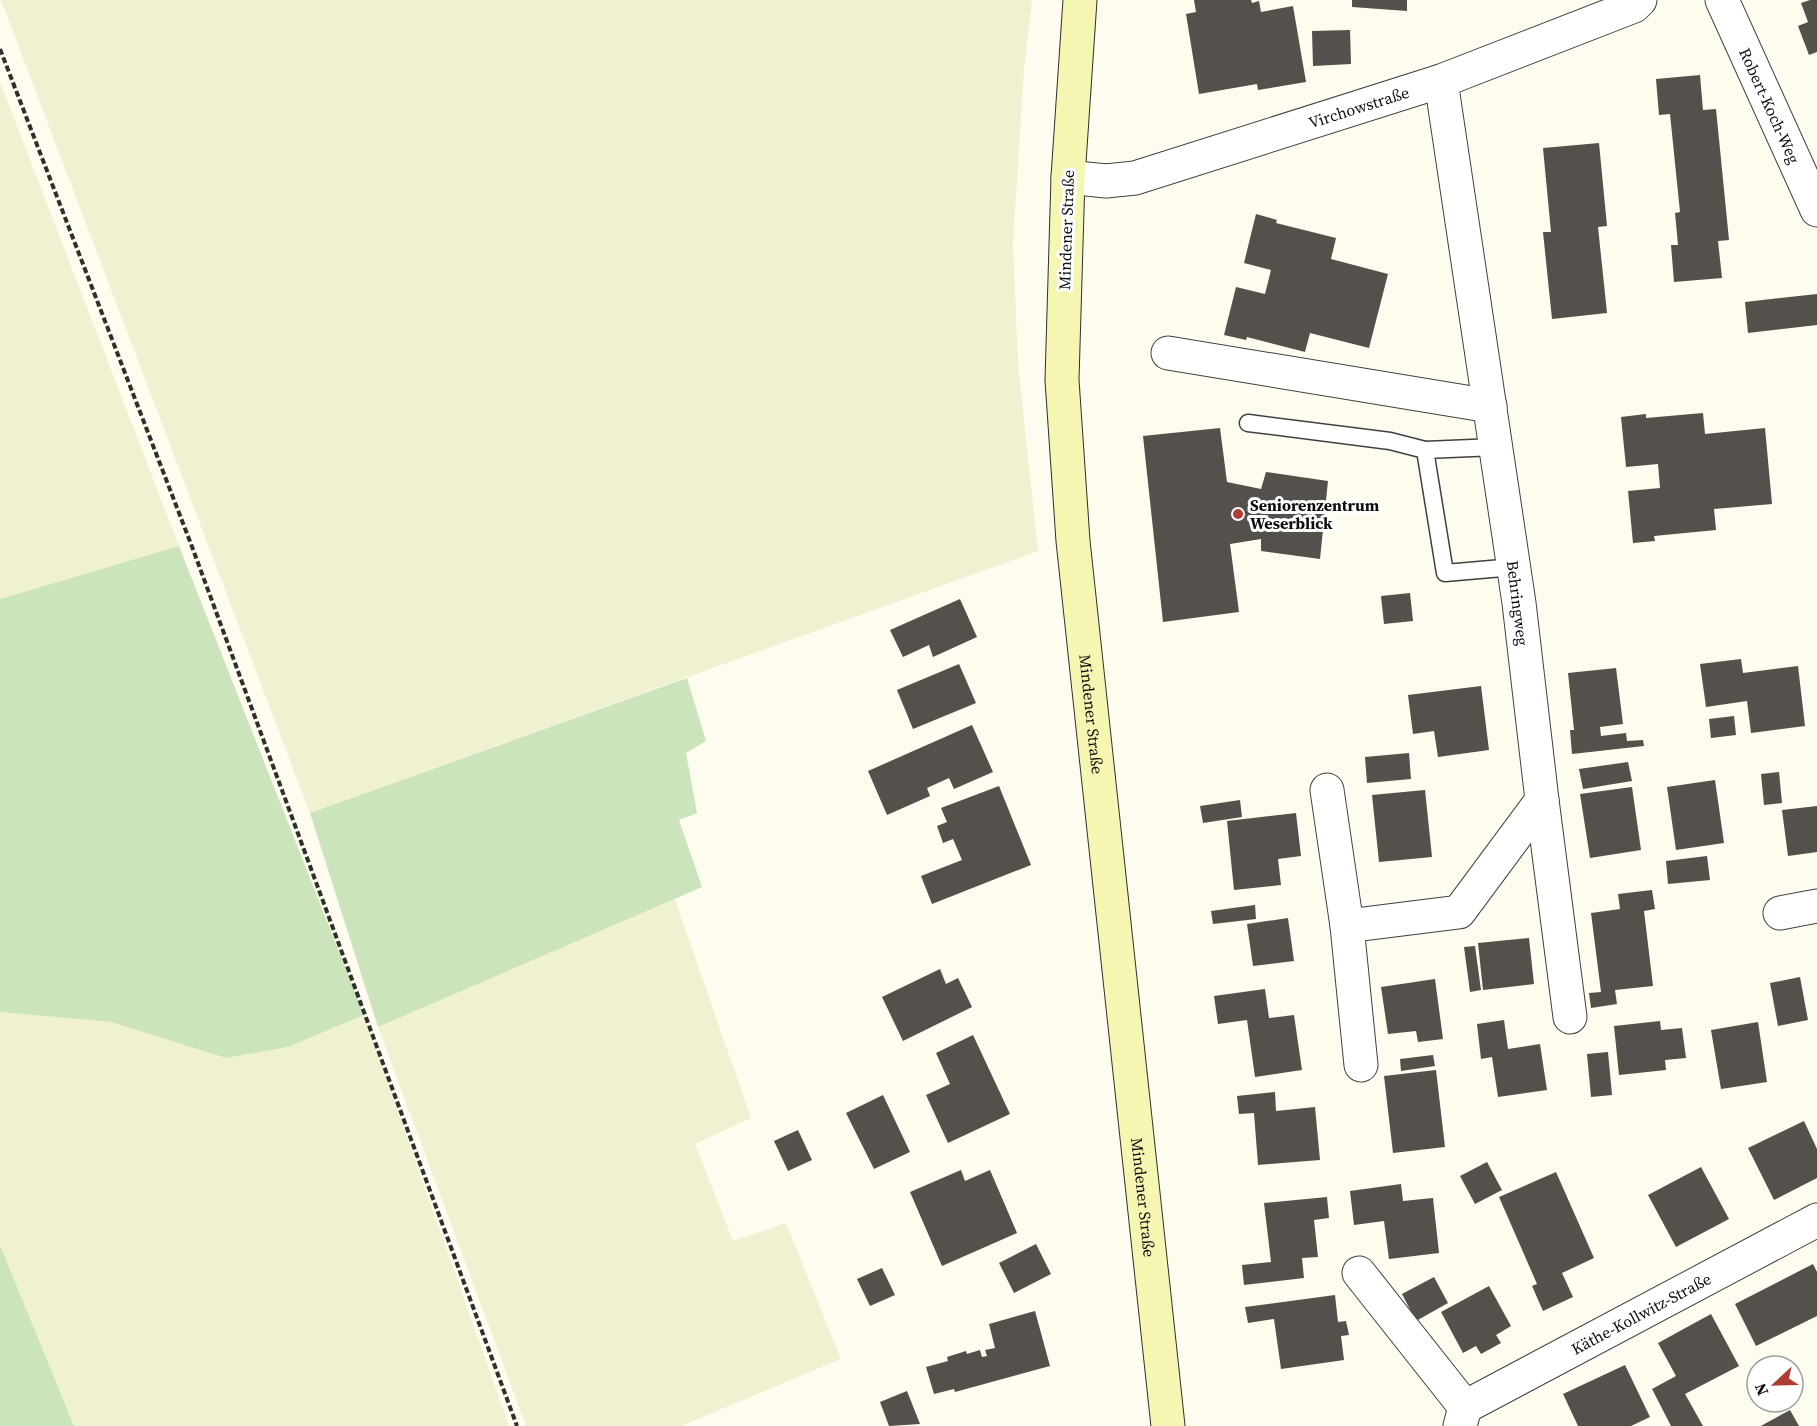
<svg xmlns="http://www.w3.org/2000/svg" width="1817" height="1426" font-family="'Source Serif 4',serif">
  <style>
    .farmland { fill: #eff1d1 }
    .green { fill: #cbe4bc }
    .building { fill: #54504b }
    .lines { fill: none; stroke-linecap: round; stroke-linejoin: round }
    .service-casing { stroke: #404040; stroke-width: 19 }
    .minor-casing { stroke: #404040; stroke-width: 35 }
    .secondary-casing { stroke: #2f2f2f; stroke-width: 35 }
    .path { stroke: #2f2f2f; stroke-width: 4; stroke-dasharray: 6 3; stroke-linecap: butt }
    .service { stroke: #fff; stroke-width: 16 }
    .minor { stroke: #fff; stroke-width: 33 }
    .secondary { stroke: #f5f6b1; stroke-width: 33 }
    .poi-dot { fill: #ae3e34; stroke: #fff; stroke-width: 2 }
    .labels { text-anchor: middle; stroke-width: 6; stroke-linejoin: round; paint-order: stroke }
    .street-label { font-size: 16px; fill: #0d0d0d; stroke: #fff }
    .poi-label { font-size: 16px; font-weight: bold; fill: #0d0d0d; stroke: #fff; text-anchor: start }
  </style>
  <rect width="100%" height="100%" fill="#fdfcef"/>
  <g class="farmland">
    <path d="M1,0H1032L1024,69L1013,243L1018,364L1038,551L310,813Z"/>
    <path d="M0,82L179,546L0,599Z"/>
    <path d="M674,897L751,1118L695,1144L733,1241L786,1223L841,1359L681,1426H526L378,1027Z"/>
    <path d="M0,1012L111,1022L226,1058L288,1047L364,1015L509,1426H74L0,1245Z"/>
  </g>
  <g class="green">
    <path d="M179,546L364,1015L288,1047L226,1058L111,1022L0,1012V599Z"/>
    <path d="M687,678L706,741L686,753L697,813L679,820L702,887L378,1027L310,813Z"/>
    <path d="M0,1245L74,1426H0Z"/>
  </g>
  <g class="building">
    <path d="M1194,0H1251L1252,3L1259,1L1261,12L1293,6L1306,82L1258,90L1257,84L1199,94L1186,14L1196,12Z"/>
    <path d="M1352,0H1407V11L1352,7Z"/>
    <path d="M1810,0H1817V52L1809,55L1798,26L1808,22L1801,3Z"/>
    <path d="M1350,30L1351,64L1313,66L1312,31Z"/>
    <path d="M1700,75L1703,110L1716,109L1729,240L1718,241L1722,278L1674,282L1671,245H1678L1675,213L1680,212L1670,114L1659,115L1656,79Z"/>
    <path d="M1599,143L1607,226L1598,227L1607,313L1552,319L1543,232H1551L1543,148Z"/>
    <path d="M1256,214L1277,220L1276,223L1336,238L1331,259L1388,274L1369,348L1310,333L1305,352L1247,337L1246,340L1224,335L1236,287L1265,294L1271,270L1244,263Z"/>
    <path d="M1817,294V325L1748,333L1745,302Z"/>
    <path d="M1703,413L1705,434L1765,428L1772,504L1714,509L1716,530L1654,536L1655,541L1633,543L1628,491L1660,488L1658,464L1626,467L1621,417L1646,414V418Z"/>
    <path d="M1220,428L1227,482L1261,489L1266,472L1328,481L1320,559L1261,551V539L1230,544L1239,612L1163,622L1143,436Z"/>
    <path d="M1410,593L1413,621L1384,624L1381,596Z"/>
    <path d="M960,599L977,637L933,657L929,645L903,657L890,630Z"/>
    <path d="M1741,659L1743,673L1798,666L1805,726L1751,733L1747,701L1706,707L1700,664Z"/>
    <path d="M959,664L976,703L913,729L897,690Z"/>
    <path d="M1616,668L1623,724L1600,727L1601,736L1626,733L1627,741L1643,740L1644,746L1572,754L1570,730H1574L1568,673Z"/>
    <path d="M1481,686L1489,750L1438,757L1434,731L1413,734L1408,695Z"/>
    <path d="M1734,716L1736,735L1711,738L1709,719Z"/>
    <path d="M972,725L993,772L954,789L949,778L927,788L930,796L887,815L868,771Z"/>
    <path d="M1409,753L1411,779L1367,783L1365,757Z"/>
    <path d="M1628,762L1632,781L1583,789L1579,769Z"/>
    <path d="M1779,772L1782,803L1764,805L1761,774Z"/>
    <path d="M1715,780L1724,843L1676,850L1667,787Z"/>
    <path d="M999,786L1031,865L932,904L921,876L962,860L953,839L943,843L937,826L947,822L941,808Z"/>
    <path d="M1632,787L1641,850L1590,858L1580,794Z"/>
    <path d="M1425,790L1432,857L1379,862L1372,795Z"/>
    <path d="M1240,800L1242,817L1203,823L1200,806Z"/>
    <path d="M1817,806V852L1788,856L1782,810Z"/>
    <path d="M1296,813L1301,856L1278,859L1281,885L1234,890L1227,821Z"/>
    <path d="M1707,856L1710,880L1668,884L1666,861Z"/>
    <path d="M1652,890L1655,909L1644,911L1653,986L1615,990L1617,1004L1591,1008L1589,993L1601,992L1591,913L1620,909L1618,894Z"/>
    <path d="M1255,905L1256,919L1213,924L1211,911Z"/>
    <path d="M1288,918L1294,961L1253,966L1247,924Z"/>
    <path d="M1529,938L1534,984L1483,990L1478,943Z"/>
    <path d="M1475,946L1481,990L1470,992L1464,947Z"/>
    <path d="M940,969L946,984L958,978L972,1007L903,1041L882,997Z"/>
    <path d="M1800,977L1808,1020L1778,1026L1770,983Z"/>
    <path d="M1435,979L1443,1039L1418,1042L1416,1031L1388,1034L1381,987Z"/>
    <path d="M1265,989L1269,1018L1294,1015L1302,1070L1255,1077L1247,1020L1218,1024L1214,996Z"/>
    <path d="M1504,1020L1508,1049L1540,1044L1547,1090L1498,1097L1492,1057L1481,1059L1477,1024Z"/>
    <path d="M1660,1021L1661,1030L1682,1028L1686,1058L1665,1060L1666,1070L1619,1075L1614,1026Z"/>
    <path d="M1758,1022L1767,1082L1721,1089L1711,1030Z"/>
    <path d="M973,1035L1010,1114L948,1143L926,1095L950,1084L936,1053Z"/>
    <path d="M1608,1052L1612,1095L1591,1097L1587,1054Z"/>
    <path d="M1433,1055L1435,1066L1401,1071L1400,1059Z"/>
    <path d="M1436,1070L1445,1147L1393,1153L1384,1076Z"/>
    <path d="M1275,1092L1276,1111L1315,1107L1320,1160L1258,1165L1254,1113L1239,1114L1237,1096Z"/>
    <path d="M883,1095L910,1152L874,1169L846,1113Z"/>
    <path d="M1804,1121L1817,1149V1178L1774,1200L1748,1148Z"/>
    <path d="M798,1130L812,1160L788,1171L774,1141Z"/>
    <path d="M1487,1162L1502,1190L1475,1204L1460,1176Z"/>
    <path d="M1701,1167L1729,1219L1676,1247L1648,1195Z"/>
    <path d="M961,1170L965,1181L990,1170L1017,1233L942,1266L910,1192Z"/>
    <path d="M1556,1172L1594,1258L1562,1273L1573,1297L1543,1311L1532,1286L1537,1284L1499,1197Z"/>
    <path d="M1401,1184L1403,1201L1433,1198L1439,1253L1389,1259L1384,1221L1354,1225L1350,1191Z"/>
    <path d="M1327,1197L1329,1218L1314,1220L1318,1257L1302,1258L1304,1278L1244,1285L1242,1265L1271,1262L1264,1203Z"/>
    <path d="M1036,1244L1051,1274L1014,1293L999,1263Z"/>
    <path d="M1813,1264L1817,1272V1316L1756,1346L1735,1304Z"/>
    <path d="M882,1268L895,1295L870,1306L857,1279Z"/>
    <path d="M1434,1277L1448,1303L1416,1321L1402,1294Z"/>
    <path d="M1489,1286L1511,1326L1496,1335L1501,1343L1481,1354L1476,1346L1463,1353L1441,1312Z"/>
    <path d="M1335,1295L1338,1322L1346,1321L1349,1335L1341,1336L1344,1360L1281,1369L1274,1319L1248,1323L1245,1307Z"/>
    <path d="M1035,1311L1050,1366L955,1392L954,1389L934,1394L926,1367L948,1361L947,1357L966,1351L967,1354L980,1350L982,1357L987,1356L985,1350L995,1348L989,1324Z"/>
    <path d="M1711,1314L1739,1366L1685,1394L1703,1426H1671L1652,1389L1676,1376L1658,1343Z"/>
    <path d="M1625,1365L1650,1417L1631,1426H1578L1563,1394Z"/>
    <path d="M907,1391L920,1424L889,1426L880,1402Z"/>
    <path d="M1790,1410L1799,1426H1761L1768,1422Z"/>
  </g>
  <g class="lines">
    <g class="service-casing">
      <g id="service">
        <path d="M1248,423L1390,441L1425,450"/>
        <path d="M1496,447L1425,450L1445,573L1514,567"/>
      </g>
    </g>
    <g class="minor-casing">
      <g id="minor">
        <path id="s1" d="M1722,0L1817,210"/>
        <path id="s2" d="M1068,177L1106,181L1135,178L1441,81L1634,6L1640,0"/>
        <path d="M1168,353L1490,406"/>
        <path d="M1327,790L1347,926L1361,1065"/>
        <path d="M1542,800L1570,1017"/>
        <path d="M1780,913L1817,906"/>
        <path d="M1347,926L1459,912L1542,800L1519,603L1441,81"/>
        <path d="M1359,1273L1465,1407"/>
        <path id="s3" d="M1460,1426L1465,1407L1817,1220"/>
      </g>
    </g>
    <g class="secondary-casing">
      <g id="secondary">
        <path id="s4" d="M1080,0L1068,177L1062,380L1073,541L1168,1426"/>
      </g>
    </g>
    <path class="path" d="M0,49L191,544L517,1426"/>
    <use href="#service" class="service"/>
    <use href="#minor" class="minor"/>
    <use href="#secondary" class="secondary"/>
  </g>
  <circle class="poi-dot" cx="1238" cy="514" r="6"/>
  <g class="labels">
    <g class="street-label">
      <text dy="6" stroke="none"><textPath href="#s1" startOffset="116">Robert-Koch-Weg</textPath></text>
      <text dy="6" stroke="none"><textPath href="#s2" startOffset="302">Virchowstraße</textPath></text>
      <text transform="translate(1066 230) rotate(-88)" y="6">Mindener Straße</text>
      <text transform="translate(1518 603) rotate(83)" y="6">Behringweg</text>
      <text dy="6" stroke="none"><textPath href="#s4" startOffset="716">Mindener Straße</textPath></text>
      <text dy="6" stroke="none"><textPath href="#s4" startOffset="1202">Mindener Straße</textPath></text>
      <text dy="6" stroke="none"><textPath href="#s3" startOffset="219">Käthe-Kollwitz-Straße</textPath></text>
    </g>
    <g class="poi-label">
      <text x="1250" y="511">Seniorenzentrum<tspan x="1250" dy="18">Weserblick</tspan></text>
    </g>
  </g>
  <g transform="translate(1775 1384) rotate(248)"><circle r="28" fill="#ffffff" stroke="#9e9e9e" stroke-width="1.5"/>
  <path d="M0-4.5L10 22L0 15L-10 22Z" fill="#ae3e34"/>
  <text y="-9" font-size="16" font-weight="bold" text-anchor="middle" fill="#0d0d0d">N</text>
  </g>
</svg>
